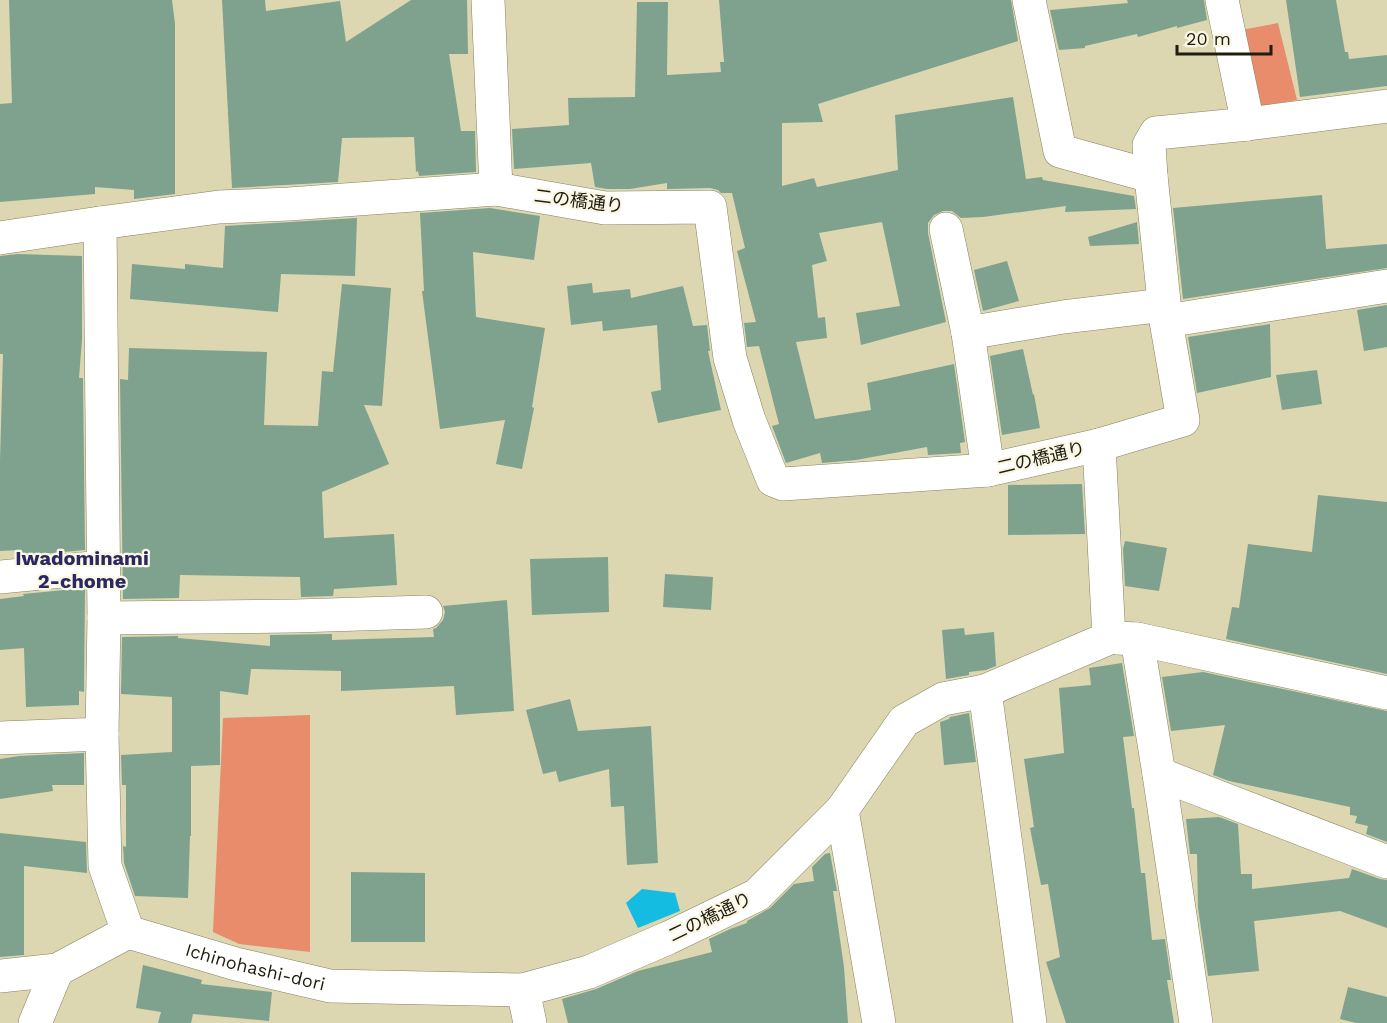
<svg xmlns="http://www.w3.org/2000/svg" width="1387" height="1023" font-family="'Work Sans','Noto Sans JP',sans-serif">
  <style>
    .green { fill: #e88c6b }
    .water { fill: #15bce2 }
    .building { fill: #7ea28e }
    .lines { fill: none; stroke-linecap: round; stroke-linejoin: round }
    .minor-casing { stroke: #87825f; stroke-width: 34 }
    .minor { stroke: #fff; stroke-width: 33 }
    .labels { text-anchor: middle; stroke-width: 4.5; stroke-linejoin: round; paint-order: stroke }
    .street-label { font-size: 18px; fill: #1f1d0f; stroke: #faf7e4 }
    .neighbourhood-label { font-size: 20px; font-weight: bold; fill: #2a2862; stroke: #faf7e4 }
  </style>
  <rect width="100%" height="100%" fill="#dcd7b1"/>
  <g class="green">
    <path d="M1278,23L1297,100L1256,107L1241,30Z"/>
    <path d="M310,715V952L239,944L213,932L223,718Z"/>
  </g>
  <path class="water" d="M642,889L675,893L680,911L638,928L626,903Z"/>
  <g class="building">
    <path d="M9,0H172L175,24V194L134,199V190L95,187V194L0,202V104L12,103Z"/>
    <path d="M222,0H265L266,11L340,1L346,42L411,0H467L468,54H449L461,131H475L476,172L419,176L418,171L416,172L414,137L342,138L338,182L232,188Z"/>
    <path d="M719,0H1011L1018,41L818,104L823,122L782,123V186L814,178L817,187L898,170L895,115L1013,97L1026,179L1042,177L1043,180L1134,196L1136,209L1065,212L1066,206L983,217L961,218L952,211H943L934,215L928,223V233L946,322L861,345L856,313L900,306L882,222L819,233L827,261L812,265L818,318L825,317L827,338L796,342L815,419L871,410L867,383L954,364L965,442L960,443L961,453L928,455L927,447L856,460L822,463L820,453L786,463L772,426L779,424L759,346L747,347L744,323L756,322L737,251L745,248L732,193H721L718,190L710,188L667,189V183L630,189H607L595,187L591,163L514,169L512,129L569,125L568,98L635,97L637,2H668L667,75L721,72L720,62H724Z"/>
    <path d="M1127,0H1204L1207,20L1177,28V26L1138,37L1137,34L1085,46V48L1059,50L1050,10L1128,3Z"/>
    <path d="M1286,0H1336L1345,52H1348L1349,59L1387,55V86L1300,97Z"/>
    <path d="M1322,195L1326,249L1387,244V268L1183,299L1173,208Z"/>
    <path d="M490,208L540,216L534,260L473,252L476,317L545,328L532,407L534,408L522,469L496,464L505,420L440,429L422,291H424L420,213Z"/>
    <path d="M357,218L355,276L281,274L278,312L130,299L132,264L185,269V264L223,268L225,226Z"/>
    <path d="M1137,222L1139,244L1090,246L1088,237Z"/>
    <path d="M18,254L82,256V339L79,378H83L85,550L20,556V550L0,551V460L3,354H0V256Z"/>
    <path d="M1007,261L1019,301L983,311L974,270Z"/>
    <path d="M592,283L593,293L630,289L631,298L683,286L693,326L707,325L710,351H708L721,410L658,423L651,392L661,390L657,325L603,331L602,321L571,325L567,286Z"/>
    <path d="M342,284L391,288L382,406L364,405L389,464L322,492L324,538L394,534L397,585L334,589L333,596L301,597L300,577L180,575L179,598L123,599L120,379L128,380L129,348L267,352L264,425L318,426L322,371L333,372Z"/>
    <path d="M1387,305V347L1364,351L1357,310Z"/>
    <path d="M1270,324L1271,377L1197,393L1188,337Z"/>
    <path d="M1023,349L1033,395L1034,394L1040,428L1002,435L990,356Z"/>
    <path d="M1317,370L1322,404L1282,410L1276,375Z"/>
    <path d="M1082,484L1085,534L1008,535V485Z"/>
    <path d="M1318,495L1387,502V674L1226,639L1232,607L1239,608L1248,544L1312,552Z"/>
    <path d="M1125,541L1167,548L1159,591L1125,586L1123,549Z"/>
    <path d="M608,557L609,612L532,615L530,559Z"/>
    <path d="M665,574L713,577L711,610L663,607Z"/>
    <path d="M85,588L84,692L79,691V705L26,707L24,648L0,650V599L24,596L23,594Z"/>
    <path d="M507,600L514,711L456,715L454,686L341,691V671L251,669L248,695L220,691V765L191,766V836H190L188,898L135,896L124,863L123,846L126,847V785H122L121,755L172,752V697L121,694L122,637L178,636V638L270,646V635L332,634V640L434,637L433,629L436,628L443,620L445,612L443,606Z"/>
    <path d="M964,628L965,635L994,632L996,666L986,670L969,672V675L946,679L942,630Z"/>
    <path d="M1122,663L1134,736L1123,737L1132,808H1134L1141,873H1145L1152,940L1165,939L1171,980H1167L1174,1023H1066L1046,962L1060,957L1048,884L1041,885L1030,828L1034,827L1024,759L1064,753L1059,688L1091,685L1089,668Z"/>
    <path d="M1203,672L1387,711V842L1366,834L1368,826L1355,823L1357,816L1350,815V807L1229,781L1213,775L1225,725L1171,731L1162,677Z"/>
    <path d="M570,699L578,731L651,726L658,863L627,865L624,806L611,807L609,769L559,782L556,771L543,774L526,710Z"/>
    <path d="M969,713L976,762L944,765L940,722L949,719L950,717Z"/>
    <path d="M84,753V785H52L53,791L0,799V759L19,756Z"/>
    <path d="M1219,817L1238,824L1241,874H1252V889L1349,878L1352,869L1380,879L1387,880V928L1340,911L1254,921L1259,971L1208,976L1198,908L1197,854H1190L1186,819Z"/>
    <path d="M0,833L86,842L87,873L24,866V955L0,957Z"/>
    <path d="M830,853L837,891H833L844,967L848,1023H568L562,999L596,989L638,971L712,952L709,939L730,929L747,923V921L770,908L794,884L814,881L812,867L825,854Z"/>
    <path d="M351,872L425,873V942H351Z"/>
    <path d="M143,965L202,980L201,984L272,992L269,1021L193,1014L191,1023H158L161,1012L136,1008Z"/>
    <path d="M1348,987L1387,997V1023H1356L1340,1019Z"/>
  </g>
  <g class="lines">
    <g class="minor-casing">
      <g id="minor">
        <path d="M488,0L496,189"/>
        <path d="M1029,0L1060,151L1151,176"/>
        <path d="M1222,0L1248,124"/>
        <path d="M946,229L968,333L988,470"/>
        <path d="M0,238L100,223L219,207L289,204L496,189L605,208L710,207L730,358L749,420L773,480L783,484L988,470L1099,445L1183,420L1166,321L1151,176L1149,145L1156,133L1248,124L1387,106"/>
        <path d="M1166,321L1387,286"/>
        <path d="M968,333L1063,317L1164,305"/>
        <path d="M0,577L103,567"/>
        <path d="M104,618L295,616L426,612"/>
        <path d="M1117,638L1137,639L1387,693"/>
        <path d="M1137,639L1159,774L1196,1023"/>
        <path d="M985,691L1030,1023"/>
        <path d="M102,734L105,866L128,932"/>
        <path d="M0,738L102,734L104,618L100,223"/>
        <path d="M1159,774L1387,862"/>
        <path d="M842,810L879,1023"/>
        <path id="s1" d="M0,976L57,970L128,932L236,964L330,986L523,990L589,972L668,938L757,895L842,810L904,721L943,699L985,691L1109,638L1099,445"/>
        <path d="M523,990L530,1023"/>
        <path d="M35,1023L57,970"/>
      </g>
    </g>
    <use href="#minor" class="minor"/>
  </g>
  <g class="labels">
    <g class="street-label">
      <text transform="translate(579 201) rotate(7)" y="6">二の橋通り</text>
      <text transform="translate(1041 458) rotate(-13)" y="6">二の橋通り</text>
      <text transform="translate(710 917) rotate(-26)" y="6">二の橋通り</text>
      <text dy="6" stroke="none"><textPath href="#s1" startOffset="270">Ichinohashi-dori</textPath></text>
    </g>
    <g class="neighbourhood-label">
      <text x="82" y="565">Iwadominami<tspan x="82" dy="23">2-chome</tspan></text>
    </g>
  </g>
  <path d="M1177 45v9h94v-9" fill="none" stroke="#1f1d0f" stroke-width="3"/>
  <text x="1186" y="45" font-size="18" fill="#1f1d0f" stroke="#faf7e4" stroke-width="4.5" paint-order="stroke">20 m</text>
</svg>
